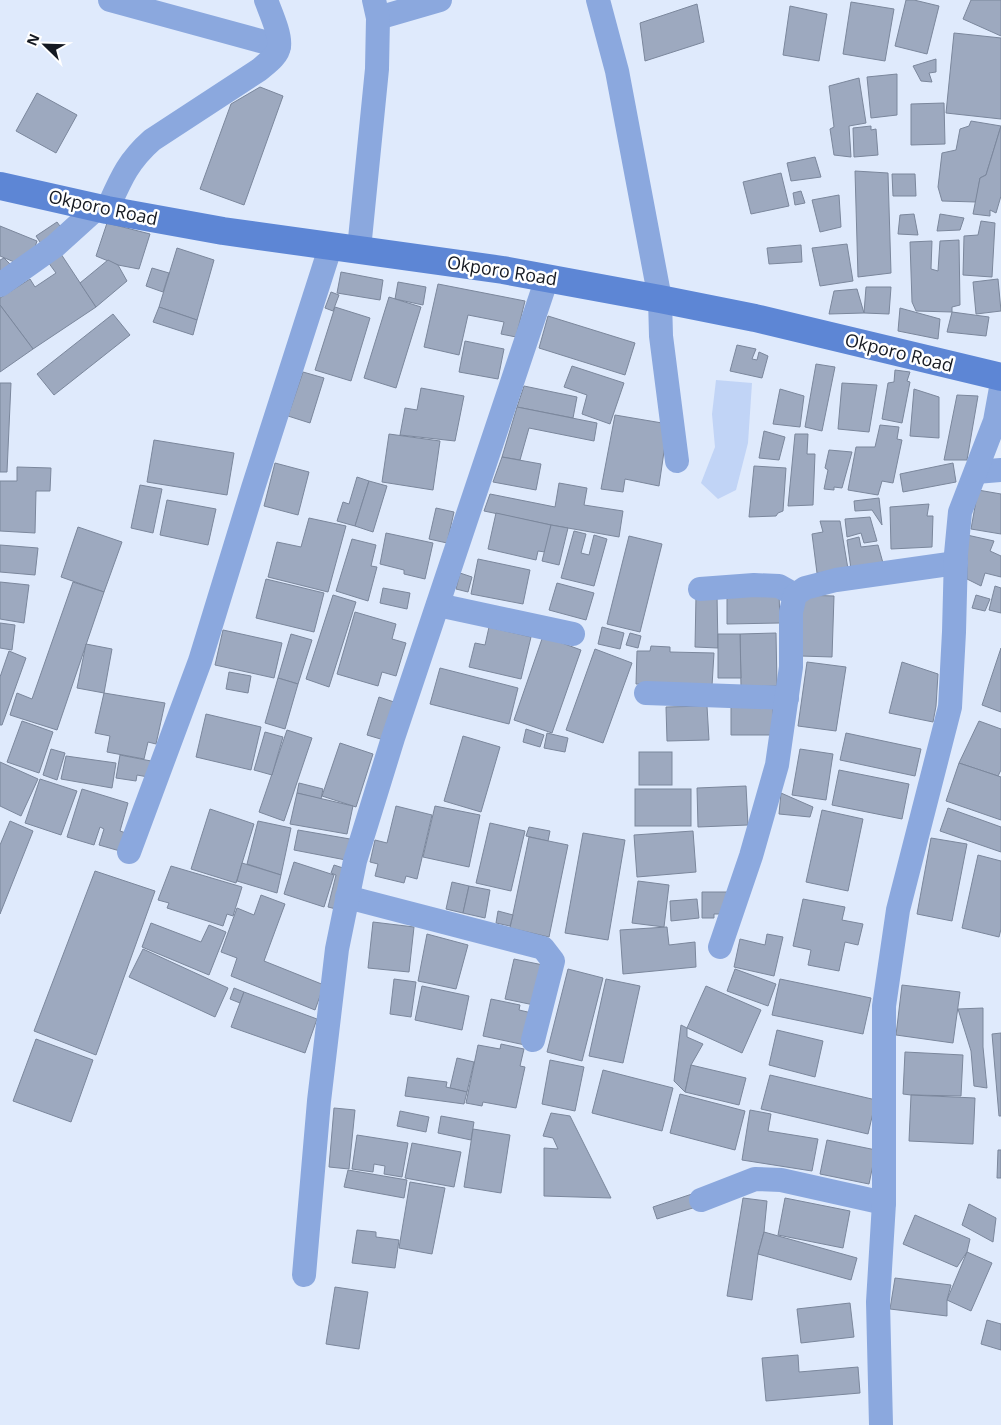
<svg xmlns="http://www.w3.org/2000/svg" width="1001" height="1425" font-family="'Open Sans',sans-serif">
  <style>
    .green { fill: #c1d4f6 }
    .building { fill: #9da9bf; stroke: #7b879c }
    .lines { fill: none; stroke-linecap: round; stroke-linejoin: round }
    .street { stroke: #8ba8de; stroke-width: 24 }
    .secondary { stroke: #5d86d5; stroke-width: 28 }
    .labels { text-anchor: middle; stroke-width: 5; stroke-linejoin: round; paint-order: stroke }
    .street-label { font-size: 18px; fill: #151921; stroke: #fff }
  </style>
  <rect width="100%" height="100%" fill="#dfeafc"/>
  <path class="green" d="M716,380L752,383L748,443L736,490L718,499L701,483L715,447L712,414Z"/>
  <g class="building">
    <path d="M906,0H914L939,6L927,54L895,46Z"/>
    <path d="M971,0H1001V36L963,19Z"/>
    <path d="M851,2L894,9L885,61L843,54Z"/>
    <path d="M697,4L704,42L645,61L640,23Z"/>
    <path d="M790,6L827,14L819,61L783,55Z"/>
    <path d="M954,33L1001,38V119L946,113Z"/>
    <path d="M936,59V72L929,73L932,82L921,81L913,66Z"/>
    <path d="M897,74V115L871,118L867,77Z"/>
    <path d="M859,78L866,123L849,126L851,157L834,155L830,129L834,127L829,86Z"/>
    <path d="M260,87L283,96L244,205L200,189L231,104Z"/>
    <path d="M37,93L77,115L56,153L16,131Z"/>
    <path d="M944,103L945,144L911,145V104Z"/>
    <path d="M971,121L1001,126L986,175L980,178L976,202L942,201L938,187L942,153L956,150L960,129L969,126Z"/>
    <path d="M871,126V130L876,129L878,155L854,157L853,128Z"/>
    <path d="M1001,126V196L996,213L990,210V216L973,214L980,178L986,175Z"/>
    <path d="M815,157L821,177L791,181L787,163Z"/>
    <path d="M855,171L888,173L891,273L858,277Z"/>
    <path d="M781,173L789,206L751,214L743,182Z"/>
    <path d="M892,174H915L916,196H893Z"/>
    <path d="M801,191L805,203L795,205L793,193Z"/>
    <path d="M839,195L841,227L820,232L812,200Z"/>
    <path d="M914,214L918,235L898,234L900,215Z"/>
    <path d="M940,214L964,218L960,230L937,231Z"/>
    <path d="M981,221L995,223L992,277L963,275L964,236L978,235Z"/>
    <path d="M57,222L65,233L44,248L36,236Z"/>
    <path d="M107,223L150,234L139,269L118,265L96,256Z"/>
    <path d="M0,226L37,241L31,259L19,264L0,256Z"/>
    <path d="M959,240L960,305L952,307V312L916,311L912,302L910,242L932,241L931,269L938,271L940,241Z"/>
    <path d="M847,244L853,281L820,286L812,248Z"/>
    <path d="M801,245L802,262L769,264L767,248Z"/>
    <path d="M177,248L214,260L197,320L159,307Z"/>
    <path d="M61,254L96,307L33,349L0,305V298L30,279L35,287L56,273L48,262Z"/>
    <path d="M4,258L12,266L0,274V260Z"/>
    <path d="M108,260L118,265L127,281L96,307L80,283Z"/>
    <path d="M152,268L169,273L163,292L146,286Z"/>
    <path d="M341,272L383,280L380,300L337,293Z"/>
    <path d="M998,279L1001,311L976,314L973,282Z"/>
    <path d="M398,282L426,287L423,305L395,299Z"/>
    <path d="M438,284L525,301L516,337L501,334L504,322L468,315L459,355L424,347Z"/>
    <path d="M866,287H891L889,314L864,313Z"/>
    <path d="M857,289L864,313L829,314L834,291Z"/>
    <path d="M331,292L339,295L333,311L325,308Z"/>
    <path d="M389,297L421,307L396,388L364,378Z"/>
    <path d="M0,305L33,349L0,372Z"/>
    <path d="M159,307L197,320L193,335L153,322Z"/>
    <path d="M335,307L370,318L351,381L315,370Z"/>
    <path d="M900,308L940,319L938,339L898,331Z"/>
    <path d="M952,312L989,317L986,336L947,332Z"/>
    <path d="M113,314L130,335L54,395L37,374Z"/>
    <path d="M548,316L635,343L625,375L539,348Z"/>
    <path d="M465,341L504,349L498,379L459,372Z"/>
    <path d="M737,345L756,349L752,359L757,360L759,352L768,356L762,378L730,371Z"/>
    <path d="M816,364L835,367L822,431L805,427Z"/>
    <path d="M572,366L624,383L610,424L582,414L587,395L564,387Z"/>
    <path d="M895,370L910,372L907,381L910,382L902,423L882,419L888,383L894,382Z"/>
    <path d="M303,372L324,378L310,423L288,416Z"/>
    <path d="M0,383H11L7,472H0Z"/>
    <path d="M842,383L877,385L869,432L838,429Z"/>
    <path d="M524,386L577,397L573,418L517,407Z"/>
    <path d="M421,388L464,396L455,441L400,435L405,408L417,410Z"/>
    <path d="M780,389L804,396L800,427L773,424Z"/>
    <path d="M914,389L939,397V438L910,436Z"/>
    <path d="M957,395L978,396L967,460H944Z"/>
    <path d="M517,407L597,423L594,441L529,428L520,460L502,457Z"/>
    <path d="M615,415L668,424L659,486L625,479L623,492L601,489Z"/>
    <path d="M880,425L899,427L897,439L902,440L893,483L882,481L878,495L848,490L856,447H875Z"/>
    <path d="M764,431L785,437L779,460L759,458Z"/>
    <path d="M389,434L440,441L433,490L382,482Z"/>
    <path d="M795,434H808L807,454H815L813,505L788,506Z"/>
    <path d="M154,440L234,453L227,495L147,482Z"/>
    <path d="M829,450L852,452L842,488L834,487V490L824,489L828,470L825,468Z"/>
    <path d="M502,457L541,464L536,490L493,482Z"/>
    <path d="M275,463L309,472L298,515L264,506Z"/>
    <path d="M953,463L956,482L903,492L900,474Z"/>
    <path d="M754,466L786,468L783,511L778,513L776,516L749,517Z"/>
    <path d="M17,467L51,468L50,491H36L35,533L0,531V481H17Z"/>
    <path d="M357,477L369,481L355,526L337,521L343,502L349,504Z"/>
    <path d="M369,481L387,486L373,532L355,526Z"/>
    <path d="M559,483L587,488L584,505L623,511L619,537L551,525L484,511L490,494L555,507Z"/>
    <path d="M140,485L162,489L153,533L131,528Z"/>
    <path d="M978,490L1001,494V534L971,529Z"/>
    <path d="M879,498L882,525L872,510L855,511L854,501Z"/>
    <path d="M167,500L216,509L208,545L160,535Z"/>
    <path d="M929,504L927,516H933L932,547L891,549L890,507Z"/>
    <path d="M436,508L454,512L447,543L429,539Z"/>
    <path d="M496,513L551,525L545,552L538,551L536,560L488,549Z"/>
    <path d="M870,517L877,541L864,543L861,533L847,537L845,519Z"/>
    <path d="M309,518L346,526L328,592L268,577L277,542L301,547Z"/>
    <path d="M820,521H840L848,569L817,573L812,534L823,532Z"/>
    <path d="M551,525L568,528L559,565L542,561Z"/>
    <path d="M78,527L122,542L104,592L61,577Z"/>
    <path d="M574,531L586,534L581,553L589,555L594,535L607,539L594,586L561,578Z"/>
    <path d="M386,533L433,543L425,579L404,574V570L380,564Z"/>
    <path d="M967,535L994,541L990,551L1001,556V577L985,573L981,586L967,579Z"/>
    <path d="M629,536L662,544L640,632L607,624Z"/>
    <path d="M859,537L861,547L878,545L883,563L851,569L847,540Z"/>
    <path d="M352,539L376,545L371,566L377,567L368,601L336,591Z"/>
    <path d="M0,545L38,548L35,575L0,572Z"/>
    <path d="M478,559L530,570L523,604L471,594Z"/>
    <path d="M460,573L472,577L468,592L456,589Z"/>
    <path d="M266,579L324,593L314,632L256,618Z"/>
    <path d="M0,582L29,585L24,623L0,619Z"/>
    <path d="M73,582L104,592L57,730L10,715L17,693L32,699Z"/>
    <path d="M557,583L594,593L586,620L549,610Z"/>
    <path d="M995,586L1001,588V613L989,610Z"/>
    <path d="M383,588L410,593L407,609L380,603Z"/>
    <path d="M779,592L780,623L727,624V593Z"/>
    <path d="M333,595L356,602L329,687L306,679Z"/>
    <path d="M717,595L718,648L695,647L696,596Z"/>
    <path d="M802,595L834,596L832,657L801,656Z"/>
    <path d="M976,595L990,599L985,611L972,608Z"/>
    <path d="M355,612L396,624L392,639L406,643L396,676L382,672L378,686L337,674Z"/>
    <path d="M0,623L15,625L12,650L0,648Z"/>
    <path d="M489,627L531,637L521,679L469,667L475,643L485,645Z"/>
    <path d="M602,627L624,633L620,649L598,644Z"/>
    <path d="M223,630L282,643L274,678L215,665Z"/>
    <path d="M630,633L641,636L638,648L626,645Z"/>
    <path d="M776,633L777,686L741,687L740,634Z"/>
    <path d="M291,634L312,640L298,684L278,678Z"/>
    <path d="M718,634H740L741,678H718Z"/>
    <path d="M543,636L581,650L552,733L514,720Z"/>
    <path d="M86,644L112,649L104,693L77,688Z"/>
    <path d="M651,646L670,647V652L714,653L712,686L636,684L637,651H650Z"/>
    <path d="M1001,648V712L982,705Z"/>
    <path d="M595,649L632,663L603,743L566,730Z"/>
    <path d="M9,651L26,658L2,725H0V677Z"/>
    <path d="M807,662L846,667L836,731L798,726Z"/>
    <path d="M902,662L938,674L936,706L933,722L889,713Z"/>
    <path d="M440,668L518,688L509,724L430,704Z"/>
    <path d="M229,672L251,676L248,693L226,689Z"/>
    <path d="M278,678L298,684L285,729L265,723Z"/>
    <path d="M104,693L165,703L156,744L148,742L144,759L107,752L110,736L95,733Z"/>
    <path d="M379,697L397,703L384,740L367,735Z"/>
    <path d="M773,705V735H731V706Z"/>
    <path d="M707,706L709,740L667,741L666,707Z"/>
    <path d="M206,714L261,727L251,770L196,757Z"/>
    <path d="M22,721L53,732L39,773L7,762Z"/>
    <path d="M979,721L1001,729V770L998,776L959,763Z"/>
    <path d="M526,729L544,735L540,747L523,742Z"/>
    <path d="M287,730L312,738L284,821L259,812Z"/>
    <path d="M265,732L283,737L272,775L254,770Z"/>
    <path d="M547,733L568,738L565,752L544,748Z"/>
    <path d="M846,733L921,749L915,776L840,760Z"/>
    <path d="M463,736L500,747L481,812L444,801Z"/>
    <path d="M340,743L373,754L356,807L322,796Z"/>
    <path d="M51,749L65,753L57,780L43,775Z"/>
    <path d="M800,749L833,754L826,800L792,795Z"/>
    <rect x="639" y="752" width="33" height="33"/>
    <path d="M120,755L151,761L148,777L137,775L136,781L116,778Z"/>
    <path d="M66,756L116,763L112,788L61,779Z"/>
    <path d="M0,762L38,779L21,816L0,806Z"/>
    <path d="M959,763L1001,777V820L946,801Z"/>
    <path d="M839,770L909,784L902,819L832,805Z"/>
    <path d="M40,779L77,791L61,835L25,823Z"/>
    <path d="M299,783L323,789L321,799L297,793Z"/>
    <path d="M746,786L748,825L698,827L697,788Z"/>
    <path d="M82,789L128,803L120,831L126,833L120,851L99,845L104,829L100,827L94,845L67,837Z"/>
    <rect x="635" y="789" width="56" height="37"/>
    <path d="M297,793L353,806L347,834L290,824Z"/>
    <path d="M781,793L813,807L810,817L779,814Z"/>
    <path d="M396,806L432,815L417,879L406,876L404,883L375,876L378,864L370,862L375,840L387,843Z"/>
    <path d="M435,806L480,815L469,867L423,857Z"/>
    <path d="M948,808L1001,827V852L940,831Z"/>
    <path d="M210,809L254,824L236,883L191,869Z"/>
    <path d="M822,810L863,819L848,891L806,882Z"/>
    <path d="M10,821L33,831L0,914V845Z"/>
    <path d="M258,821L291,828L281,875L247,864Z"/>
    <path d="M490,823L525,831L511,891L476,883Z"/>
    <path d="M529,827L550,831L548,841L526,836Z"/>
    <path d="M298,830L350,839L346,860L294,850Z"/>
    <path d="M693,831L696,872L637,877L634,835Z"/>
    <path d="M583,833L625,840L608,940L565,933Z"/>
    <path d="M529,837L568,845L549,937L510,928Z"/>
    <path d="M931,838L967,844L952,921L917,914Z"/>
    <path d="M978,855L1001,861V929L999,937L962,928Z"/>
    <path d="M294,862L334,875L324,907L284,894Z"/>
    <path d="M242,863L281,875L277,893L237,881Z"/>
    <path d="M334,865L349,870L340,910L328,907L336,875L331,873Z"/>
    <path d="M171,866L242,887L233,916L227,914L223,926L167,908L169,903L158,900Z"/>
    <path d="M95,871L155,891L96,1055L34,1031Z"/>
    <path d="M638,881L669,885L664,927L632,923Z"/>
    <path d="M452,882L469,886L463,913L446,909Z"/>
    <path d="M469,886L490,890L485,918L463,913Z"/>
    <path d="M702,892H727V914H714V918H702Z"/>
    <path d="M261,895L285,904L264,961L324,985L315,1010L231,976L237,958L221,952L237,908L254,915Z"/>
    <path d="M697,899L699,918L671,921L670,901Z"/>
    <path d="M803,899L845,907L842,920L863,924L858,945L845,942L839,971L808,965L811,950L793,946Z"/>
    <path d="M498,911L513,915L510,926L496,923Z"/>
    <path d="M373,922L414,927L409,972L368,968Z"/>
    <path d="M151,923L201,942L209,925L226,932L209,975L142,947Z"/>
    <path d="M667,927L669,945L695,942L696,967L623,974L620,930Z"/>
    <path d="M427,934L468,945L456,989L418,981Z"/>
    <path d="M767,934L783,937L774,976L734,967L740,939L765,945Z"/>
    <path d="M143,949L228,988L215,1017L129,977Z"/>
    <path d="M514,959L543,965L534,1005L505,999Z"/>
    <path d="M568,969L603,978L582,1061L547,1052Z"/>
    <path d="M735,969L776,984L768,1006L727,991Z"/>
    <path d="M394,979L416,982L411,1017L390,1014Z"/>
    <path d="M606,979L640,986L623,1063L589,1056Z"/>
    <path d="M780,979L871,998L863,1034L772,1015Z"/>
    <path d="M902,985L960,992L953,1043L896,1035Z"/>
    <path d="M422,986L469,996L462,1030L415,1020Z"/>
    <path d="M706,986L761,1010L742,1053L687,1028Z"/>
    <path d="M234,988L244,992L240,1003L230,999Z"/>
    <path d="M244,992L317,1019L305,1053L231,1027Z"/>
    <path d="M491,999L520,1005L519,1010L532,1013L525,1045L483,1036Z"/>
    <path d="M983,1008V1047L987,1088L974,1086L971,1051L958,1009Z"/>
    <path d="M681,1025L687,1028V1037L703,1044L691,1065L685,1092L674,1081Z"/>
    <path d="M777,1030L823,1041L815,1077L769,1065Z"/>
    <path d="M1001,1033V1116H999L992,1034Z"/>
    <path d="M36,1039L93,1060L71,1122L13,1101Z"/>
    <path d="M501,1044L524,1049L520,1066L525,1067L516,1108L483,1102L482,1106L466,1103L478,1045L500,1049Z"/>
    <path d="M905,1052L963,1055L961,1096L911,1095L903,1094Z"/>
    <path d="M457,1058L474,1062L467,1092L450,1088Z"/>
    <path d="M550,1060L584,1067L575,1111L542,1104Z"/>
    <path d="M691,1065L746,1078L739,1105L685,1092Z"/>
    <path d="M603,1070L673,1088L662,1131L592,1113Z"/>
    <path d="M770,1075L876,1100L868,1134L761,1109Z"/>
    <path d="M408,1077L447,1082L446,1087L467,1092L464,1104L405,1096Z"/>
    <path d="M680,1094L745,1111L735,1150L670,1133Z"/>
    <path d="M911,1095L975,1098L973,1144L909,1141Z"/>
    <path d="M334,1108L355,1110L349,1169L329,1167Z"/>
    <path d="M750,1110L771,1114L768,1131L818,1139L812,1171L742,1160Z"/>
    <path d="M400,1111L429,1117L426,1132L397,1126Z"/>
    <path d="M551,1113L570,1116L611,1198L544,1196V1148L558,1149L553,1138L543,1136Z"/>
    <path d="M441,1116L474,1122L471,1140L438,1133Z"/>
    <path d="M473,1129L510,1135L501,1193L464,1187Z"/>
    <path d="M357,1135L408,1143L402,1177L384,1174L385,1166L374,1164L373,1172L352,1169Z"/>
    <path d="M827,1140L876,1150L869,1184L820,1174Z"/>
    <path d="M412,1143L461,1152L454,1187L405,1178Z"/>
    <path d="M998,1150H1001V1178H997Z"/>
    <path d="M348,1170L407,1180L404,1198L344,1187Z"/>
    <path d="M410,1182L445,1188L432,1254L399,1248Z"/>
    <path d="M692,1194L696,1207L657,1219L653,1207Z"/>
    <path d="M743,1198L767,1201L764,1232L758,1254L752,1300L727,1296Z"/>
    <path d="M785,1198L850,1211L843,1248L778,1235Z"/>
    <path d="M969,1204L996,1218L993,1242L962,1225Z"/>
    <path d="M915,1215L970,1239L967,1252L957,1267L903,1244Z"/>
    <path d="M357,1230L376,1232V1237L399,1240L395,1268L352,1263Z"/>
    <path d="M764,1232L857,1258L851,1280L758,1254Z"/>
    <path d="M967,1252L992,1263L971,1311L947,1300Z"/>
    <path d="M895,1278L951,1285L947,1300V1316L890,1309Z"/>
    <path d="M335,1287L368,1292L359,1349L326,1344Z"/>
    <path d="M850,1303L854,1337L801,1343L797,1309Z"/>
    <path d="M987,1320L1001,1324V1350L981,1344Z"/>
    <path d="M798,1355L799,1372L858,1367L860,1393L766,1401L762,1358Z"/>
  </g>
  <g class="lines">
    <g class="street">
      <path d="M110,0L279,46"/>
      <path d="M598,0L617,71L660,299L661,336L677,461"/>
      <path d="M378,18L440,0"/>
      <path d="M107,210C120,181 127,162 152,140L259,70C266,64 278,56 279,46C281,35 270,11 266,0"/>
      <path d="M359,249L377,69L378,18L374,0"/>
      <path d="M0,285L55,246L97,208"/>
      <path d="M976,472L1001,470"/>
      <path d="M700,589L754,585L779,586L795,595"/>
      <path d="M438,605L573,634"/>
      <path d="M646,693L787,698"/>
      <path d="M129,852L200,661L253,488L331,245"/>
      <path d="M347,897L543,948L553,961L533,1040"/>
      <path d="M720,947L751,856L777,765L791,667V612L795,595L805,588L836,580L956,563"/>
      <path d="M701,1200L755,1179L781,1180L884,1203"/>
      <path d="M304,1275L319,1101L337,949L355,861L393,738L547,278"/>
      <path d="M881,1425L878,1302L884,1203V1006L898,910L950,707L954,632L956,554L960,512L995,421L1001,388"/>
    </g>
    <path class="secondary" d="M0,186L107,210L223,231L503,270L660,299L755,318L1001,377"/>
  </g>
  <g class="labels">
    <g class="street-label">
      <text transform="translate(103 208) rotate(12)" y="6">Okporo Road</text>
      <text transform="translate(502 271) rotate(9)" y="6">Okporo Road</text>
      <text transform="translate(899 353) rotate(14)" y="6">Okporo Road</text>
    </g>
  </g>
  <g transform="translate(45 45) rotate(293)" stroke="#ffffff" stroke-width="4" paint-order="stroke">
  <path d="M0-4L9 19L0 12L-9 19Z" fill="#151921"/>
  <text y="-8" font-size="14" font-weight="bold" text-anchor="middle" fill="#151921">N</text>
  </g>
</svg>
